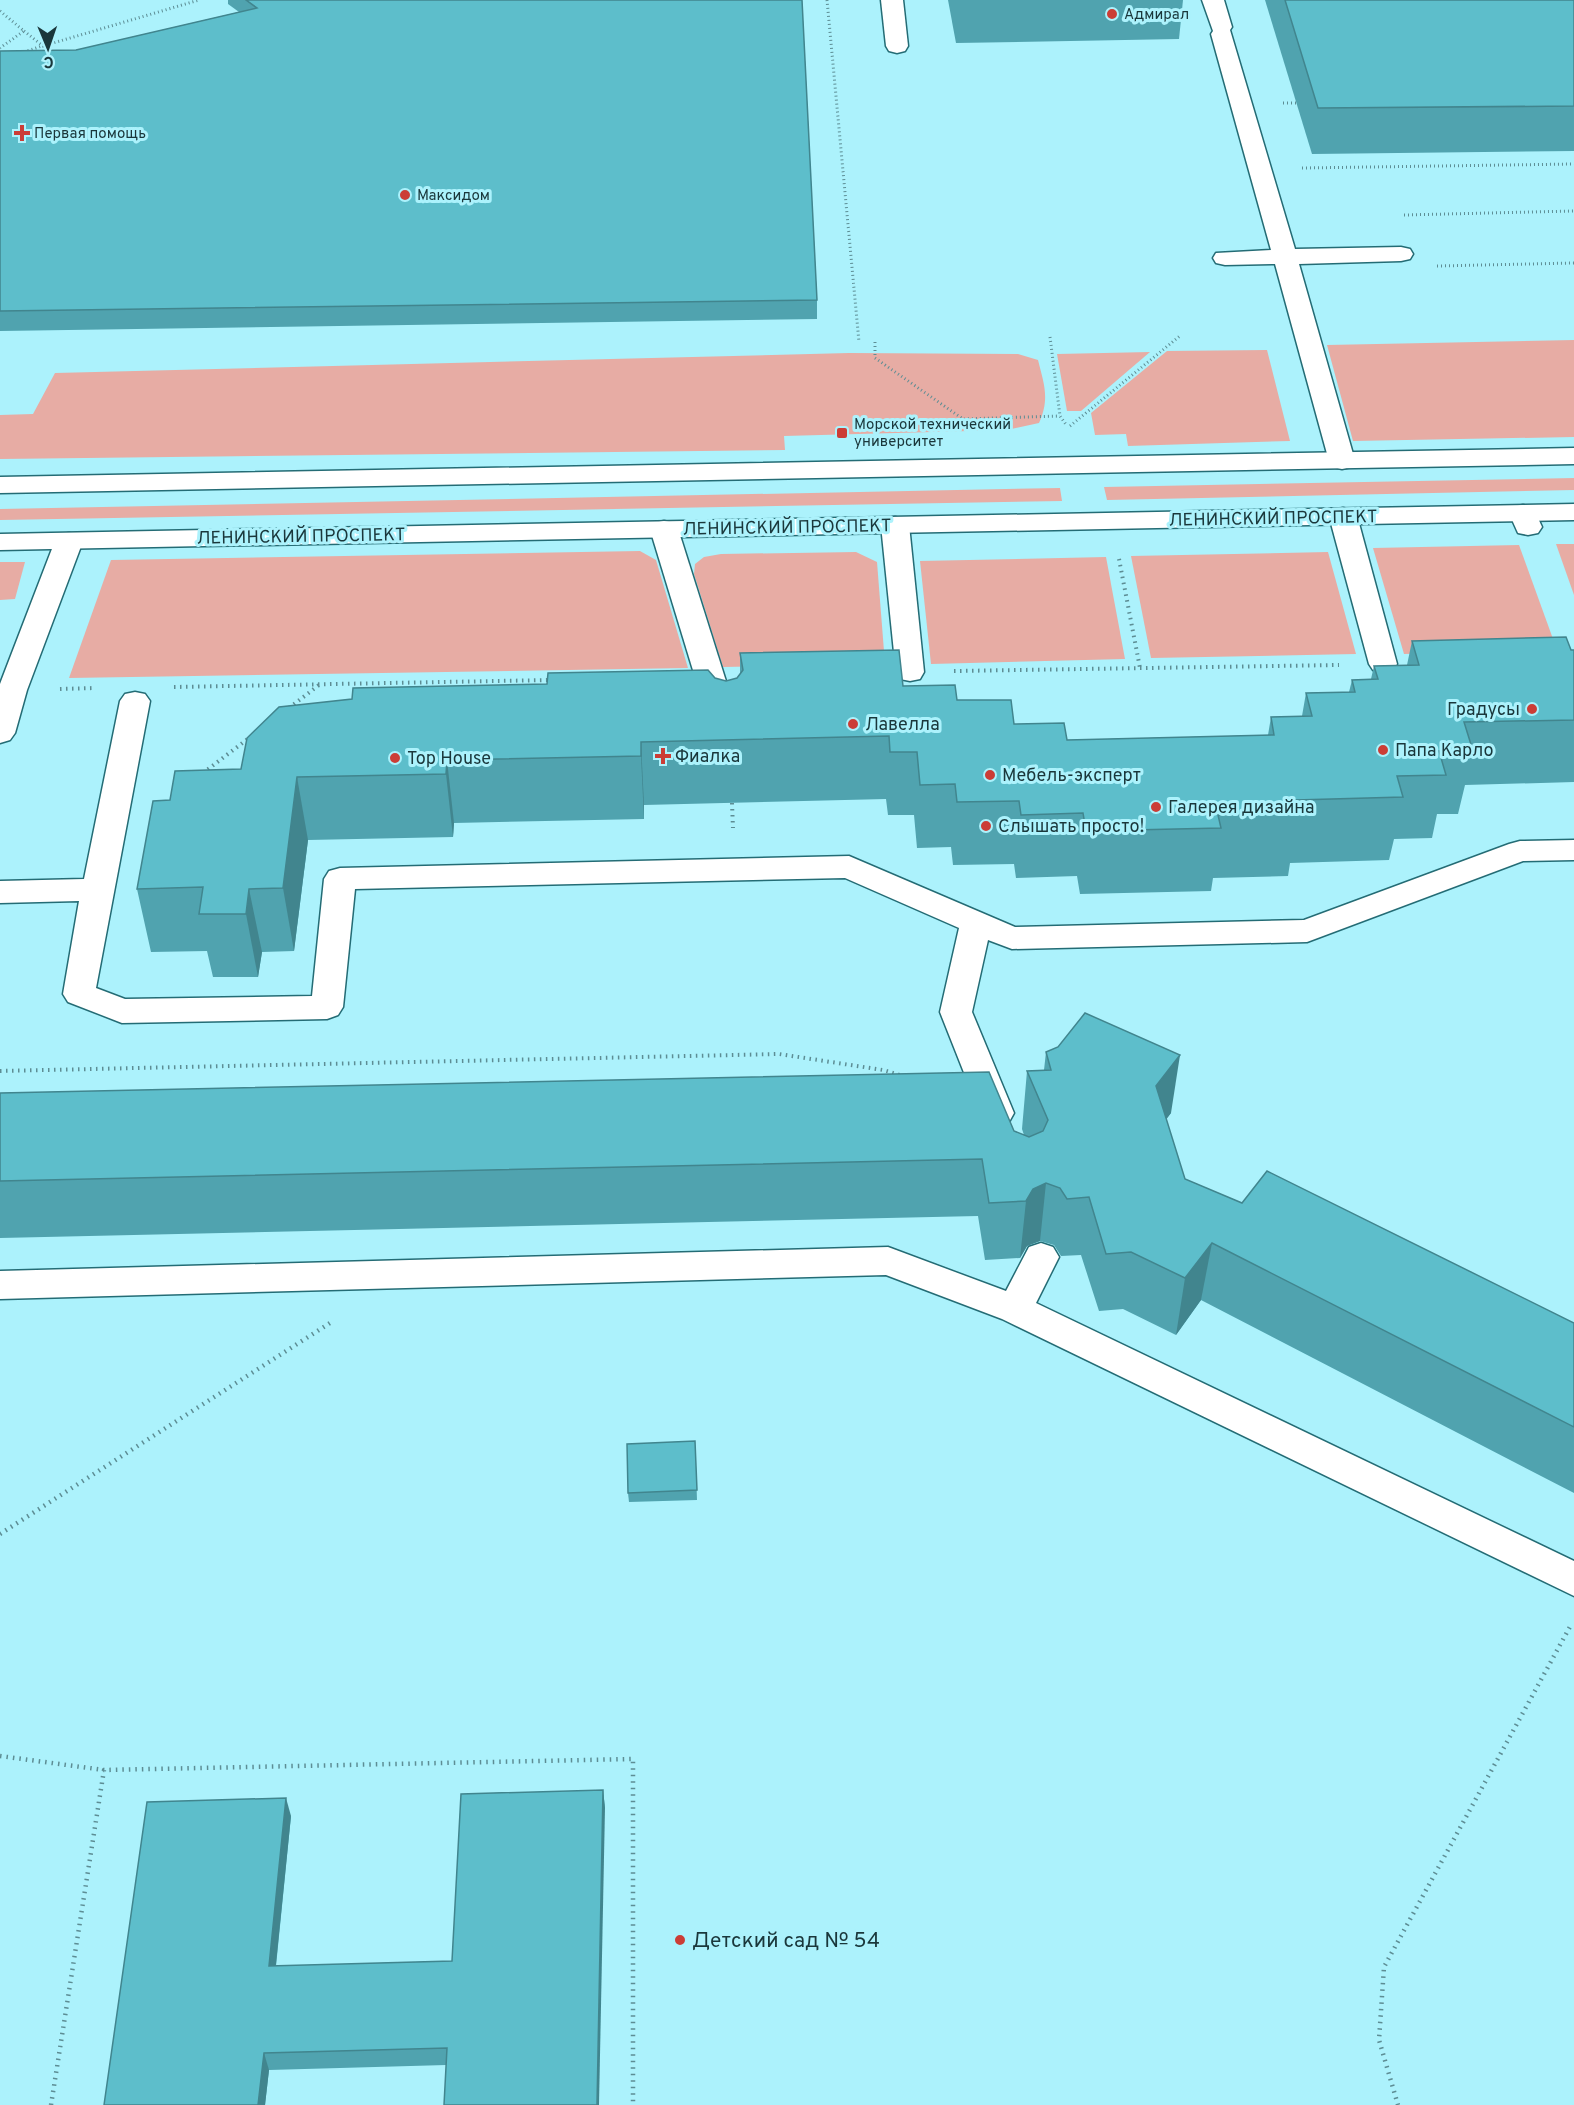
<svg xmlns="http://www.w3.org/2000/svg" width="1574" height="2105" font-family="Overpass,sans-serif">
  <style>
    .green { fill: #e7aca4 }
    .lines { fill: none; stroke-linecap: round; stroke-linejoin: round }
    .lane-casing { stroke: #246c75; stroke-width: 3 }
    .primary-casing { stroke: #246c75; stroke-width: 3 }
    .path-far2 { stroke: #5d8d94; stroke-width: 3; stroke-dasharray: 1 3; stroke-linecap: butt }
    .path-far1 { stroke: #5d8d94; stroke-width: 4; stroke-dasharray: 1.5 4.5; stroke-linecap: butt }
    .path { stroke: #5d8d94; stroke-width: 4.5; stroke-dasharray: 1.5 5; stroke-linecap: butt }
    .lane { fill: #fff; fill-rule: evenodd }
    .primary { fill: #fff; fill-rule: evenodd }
    .wall { fill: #50a3af }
    .shaded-wall { fill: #41858e }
    .building { fill: #5dbecb; stroke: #41858e; stroke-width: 1.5 }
    .poi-dot { fill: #cb3d36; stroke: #acf2fc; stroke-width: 2 }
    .labels { text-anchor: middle; stroke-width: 6; stroke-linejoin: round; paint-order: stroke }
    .far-poi-label { font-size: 15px; fill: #1a373b; stroke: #acf2fc; text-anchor: start }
    .street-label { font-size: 18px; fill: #1a373b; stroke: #acf2fc }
    .poi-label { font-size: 18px; fill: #1a373b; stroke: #acf2fc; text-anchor: start }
    .near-poi-label { font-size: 21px; fill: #1a373b; stroke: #acf2fc; text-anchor: start }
  </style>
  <rect width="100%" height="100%" fill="#acf2fc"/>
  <g class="green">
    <path d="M1574,340V437L1353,441L1327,345Z"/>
    <path d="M1267,350L1290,441L1128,446L1126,434L1095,435L1091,413L1167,351Z"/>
    <path d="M1150,352L1081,411H1067L1057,354Z"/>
    <path d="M849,353L1018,354L1038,360C1044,384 1050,399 1039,423L1007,430L784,436L785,450L0,459V415L33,414L55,373Z"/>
    <path d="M1574,478V490L1107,500L1104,487Z"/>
    <path d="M1060,488L1062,501L0,520V509Z"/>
    <path d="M1556,544H1574V595Z"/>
    <path d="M1519,545L1557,650L1404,654L1373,548Z"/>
    <path d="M640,551L656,560L688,668L69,678L111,560Z"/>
    <path d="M856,552L877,562L885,664L723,667L694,574L695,564L704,557L721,554Z"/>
    <path d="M1328,552L1356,654L1151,658L1131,556Z"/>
    <path d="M1106,557L1125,659L931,664L920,561Z"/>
    <path d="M0,562H25L15,599L0,600Z"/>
  </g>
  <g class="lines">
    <g class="lane-casing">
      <g id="lane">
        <path d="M881,0H903L908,46L905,51L897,53L889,51L886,46Z"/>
        <path d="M1202,0H1224L1232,27L1230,30L1295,249L1401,247L1410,249L1413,254L1410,259L1401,261L1299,264L1355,461L1351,467L1342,469L1333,467L1329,461L1275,264L1225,265L1216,263L1213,258L1216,253L1271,250L1211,34L1213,31Z"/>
        <path d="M1523,505L1533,507L1542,527L1538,533L1528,535L1518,533L1509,513L1513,507Z"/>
        <path d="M1343,508L1353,510L1357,516L1397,664L1393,670L1383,673L1373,670L1369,664L1329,516L1333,510Z"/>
        <path d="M895,517L905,519L909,525L924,672L920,679L910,681L900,679L896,672L881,525L885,519Z"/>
        <path d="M664,521L674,523L678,529L736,713L731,720L721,722L711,720L706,713L650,529L654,523Z"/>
        <path d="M69,533L79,535L83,541L27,690L15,733L10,740L0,743V684L55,541L59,535Z"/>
        <path d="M135,692L145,694L150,701L96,988L125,999L312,996L324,879L329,871L340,868L849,856L1015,927L1304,920L1509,844L1520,841L1574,840V860L1523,861L1307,942L1012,949L988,940L972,1012L1014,1113L1009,1122L997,1126L985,1122L980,1113L940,1012L959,928L845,878L355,889L343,1007L338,1015L327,1019L122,1023L68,1002L63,994L79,901L0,903V881L84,879L120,701L125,694Z"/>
        <path d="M1041,1243L1053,1247L1059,1257L1036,1303L1574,1561V1596L1002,1319L886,1275L0,1299V1271L888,1247L1006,1291L1029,1247Z"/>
      </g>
    </g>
    <g class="primary-casing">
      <g id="primary">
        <path d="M1574,448V464L0,493V477Z"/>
        <path d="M1574,504V520L0,550V534Z"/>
      </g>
    </g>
    <g class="path-far2">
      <path d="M827,0L859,342"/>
      <path d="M0,11L24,31L0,48"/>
      <path d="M24,31L43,46L199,0"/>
      <path d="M24,52L42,46"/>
      <path d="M1283,103H1296"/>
      <path d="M1302,168L1574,164"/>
      <path d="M1404,215L1574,211"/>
      <path d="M1437,266L1574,263"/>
      <path d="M1050,337L1060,416L1067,426"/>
      <path d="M875,342V358L963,419L1060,416"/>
      <path d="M1070,426L1181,335"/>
    </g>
    <g class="path-far1">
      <path d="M1119,559L1140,668"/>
      <path d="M954,671L1339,665"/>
      <path d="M174,687L550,680"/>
      <path d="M60,689L95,688"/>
      <path d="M289,708L319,685"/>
      <path d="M203,773L249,738"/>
      <path d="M732,803L733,828"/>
      <path d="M0,1071L779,1054L883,1070L900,1075"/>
    </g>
    <g class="path">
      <path d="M0,1534L333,1321"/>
      <path d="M0,1756L104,1770"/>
      <path d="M51,2105L104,1770L633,1759V2105"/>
      <path d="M1398,2105L1379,2040L1384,1967L1572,1623"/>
    </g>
    <use href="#lane" class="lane"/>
    <use href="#primary" class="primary"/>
  </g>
  <g class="wall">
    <path d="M228,0H802L817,300V319L0,331V51L76,50L239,12L228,4Z"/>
    <path d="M948,0H1183L1179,39L956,43Z"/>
    <path d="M1265,0H1574V151L1312,154Z"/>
    <path d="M1412,641L1574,650V782L1465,785L1458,814H1437L1432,838L1394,839L1389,860L1290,863L1288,876L1213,878L1211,891L1080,894L1077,876L1016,878L1014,864L953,865L951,847L917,848L914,815H888L886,799L644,805V819L454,823L453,837L308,840L294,951L262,952L258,977H213L207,951L151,952L137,889L170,800L241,769L547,684L715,678L726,681L737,678L740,674V653L903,686L957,700L1014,724L1067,740L1268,735L1271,717L1302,716L1306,693L1349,692L1352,680L1371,679L1374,666L1407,665Z"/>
    <path d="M1046,1052L1171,1113L1166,1119L1185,1179L1242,1203L1574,1323V1493L1201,1300L1176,1335L1123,1309L1099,1311L1081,1255L1061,1256L1054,1245L1040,1241L1027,1246L1020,1258L985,1260L978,1216L0,1238V1093L1014,1131L1024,1135L1022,1129L1027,1071L1044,1070Z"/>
    <path d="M695,1441L697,1500L629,1502L628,1493Z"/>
    <path d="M603,1790L605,1808L446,2065L269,2070L265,2105H104L291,1816L276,1966L452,1961Z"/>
  </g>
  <g class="shaded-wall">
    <path d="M641,742L644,805V819L641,756Z"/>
    <path d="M447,760L454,823L453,837L446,774Z"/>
    <path d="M297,777L308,840L294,951L283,888Z"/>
    <path d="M249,889L262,952L258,977L246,914Z"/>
    <path d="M1180,1055L1171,1113L1148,1144L1156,1086Z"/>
    <path d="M1046,1183L1040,1241L1027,1246L1020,1258L1026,1201L1033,1189Z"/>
    <path d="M1212,1243L1201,1300L1176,1335L1185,1278Z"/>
    <path d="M603,1790L605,1808L599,2105H597Z"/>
    <path d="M286,1798L291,1816L274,1983L269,1966Z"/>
    <path d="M264,2053L269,2070L265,2105H258Z"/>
  </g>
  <g class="building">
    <path d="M246,0H802L817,300L0,311V51L76,50L257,8Z"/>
    <path d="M1285,0H1574V106L1318,108Z"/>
    <path d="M1566,637L1571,650H1574V720L1464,722L1473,751H1439L1446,775L1397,776L1403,797L1296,800L1299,813L1218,815L1221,828L1086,831L1083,813L1021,815L1019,801L957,802L955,784L920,785L917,752H890L889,736L641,742V756L447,760L446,774L297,777L283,888L249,889L246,914H199L203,887L137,889L153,801L170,800L175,771L241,769L247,738L279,707L352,699L353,688L547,684L548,673L708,670L715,678L726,681L737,678L743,670L740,653L899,650L903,686L955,685L957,700H1011L1014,724L1064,723L1067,740L1274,735L1271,717L1312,716L1306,693L1355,692L1352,680L1378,679L1374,666L1419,665L1412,641Z"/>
    <path d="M1085,1013L1180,1055L1156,1086L1185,1179L1242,1203L1267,1171L1574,1323V1427L1212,1243L1185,1278L1131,1252L1106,1254L1089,1197L1067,1199L1060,1188L1046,1183L1033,1189L1026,1201L989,1203L982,1159L0,1181V1093L989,1072L1014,1131L1029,1137L1043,1131L1048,1120L1027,1071L1051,1070L1046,1052L1058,1047Z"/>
    <path d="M695,1441L697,1490L628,1493L627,1444Z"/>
    <path d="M603,1790L597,2105H444L447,2048L264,2053L258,2105H104L147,1802L286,1798L269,1966L452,1961L461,1794Z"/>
  </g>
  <g class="poi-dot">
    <circle cx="1112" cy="14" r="6"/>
    <path d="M19 124h6v6h6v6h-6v6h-6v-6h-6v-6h6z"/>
    <circle cx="405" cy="195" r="6"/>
    <rect x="836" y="427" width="12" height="12" rx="3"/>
    <circle cx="1532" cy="709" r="6"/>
    <circle cx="853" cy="724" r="6"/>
    <circle cx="1383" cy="750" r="6"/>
    <path d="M660 747h6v6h6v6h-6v6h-6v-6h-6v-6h6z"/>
    <circle cx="395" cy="758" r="6"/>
    <circle cx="990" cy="775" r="6"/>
    <circle cx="1156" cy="807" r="6"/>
    <circle cx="986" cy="826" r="6"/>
    <circle cx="680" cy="1940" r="6"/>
  </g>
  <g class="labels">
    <g class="far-poi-label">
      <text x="1124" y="19">Адмирал</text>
      <text x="34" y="138">Первая помощь</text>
      <text x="417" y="200">Максидом</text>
      <text x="854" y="429">Морской технический<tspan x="854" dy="17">университет</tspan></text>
    </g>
    <g class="street-label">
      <text transform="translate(1273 518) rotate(-1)" y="6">ЛЕНИНСКИЙ ПРОСПЕКТ</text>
      <text transform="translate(787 527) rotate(-1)" y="6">ЛЕНИНСКИЙ ПРОСПЕКТ</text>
      <text transform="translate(301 536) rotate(-1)" y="6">ЛЕНИНСКИЙ ПРОСПЕКТ</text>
    </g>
    <g class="poi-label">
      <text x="1520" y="715" text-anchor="end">Градусы</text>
      <text x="865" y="730">Лавелла</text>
      <text x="1395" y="756">Папа Карло</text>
      <text x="675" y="762">Фиалка</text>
      <text x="407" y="764">Top House</text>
      <text x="1002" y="781">Мебель-эксперт</text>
      <text x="1168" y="813">Галерея дизайна</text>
      <text x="998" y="832">Слышать просто!</text>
    </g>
    <g class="near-poi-label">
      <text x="692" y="1947">Детский сад № 54</text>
    </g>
  </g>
  <g transform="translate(48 48) rotate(178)" stroke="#acf2fc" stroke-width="4.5" paint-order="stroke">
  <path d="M0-4.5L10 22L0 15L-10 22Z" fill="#1a373b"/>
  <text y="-9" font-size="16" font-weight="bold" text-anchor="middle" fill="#1a373b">С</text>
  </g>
</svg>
